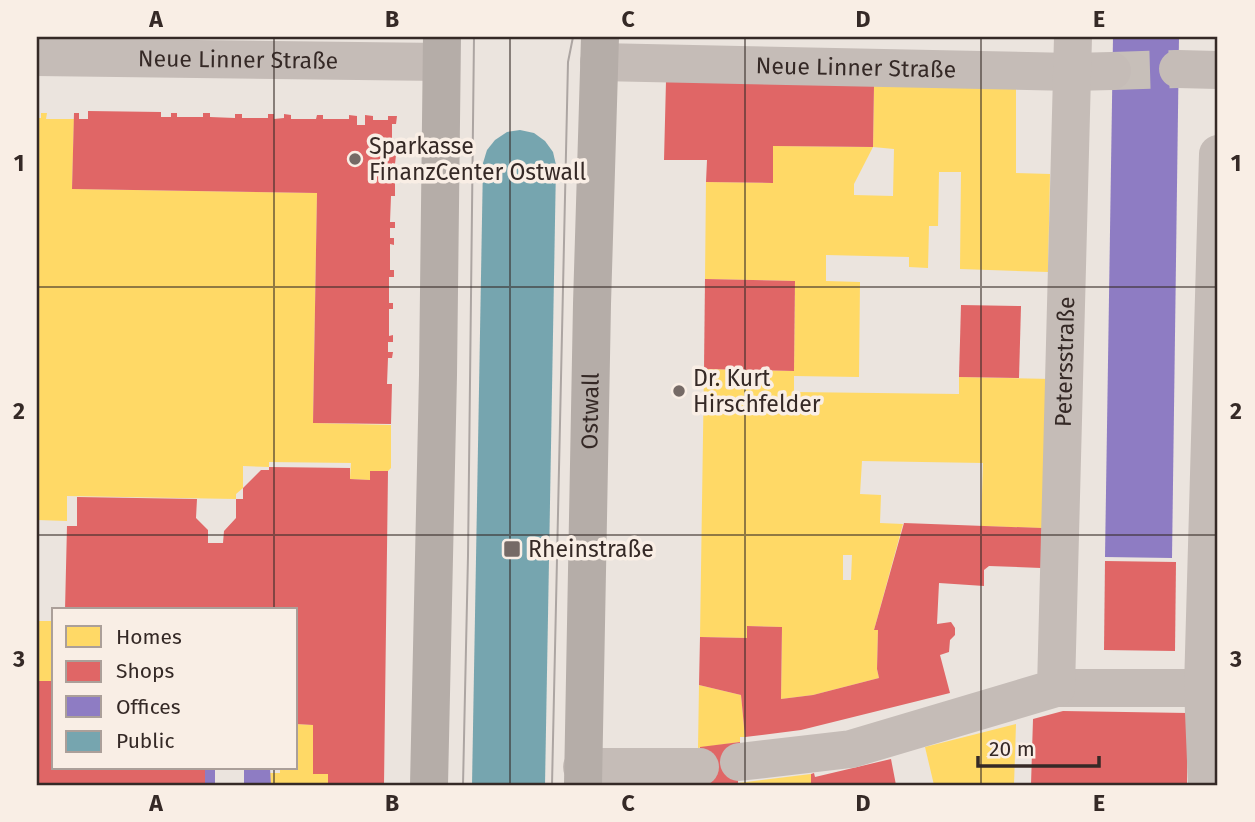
<svg xmlns="http://www.w3.org/2000/svg" width="1255" height="822" font-family="'Fira Sans',sans-serif">
  <style>
    .homes { fill: #ffd966; fill-rule: evenodd }
    .shops { fill: #e06666 }
    .offices { fill: #8e7cc3 }
    .public { fill: #76a5af }
    .lines { fill: none; stroke-linecap: round; stroke-linejoin: round }
    .street-tunnel { stroke: #c7bfb9; stroke-width: 38; stroke-dasharray: 38 19; stroke-linecap: butt }
    .street { stroke: #c5bcb7; stroke-width: 38 }
    .secondary { stroke: #b5ada8; stroke-width: 38 }
    .tram { stroke: #aca5a2; stroke-width: 2 }
    .grid { fill: none; stroke: #352926; stroke-width: 2; stroke-opacity: 0.55 }
    .poi-dot { fill: #756a66; stroke: #f9eee5; stroke-width: 2.5 }
    .labels { text-anchor: middle; stroke-width: 7; stroke-linejoin: round; paint-order: stroke }
    .street-label { font-size: 23px; fill: #352926; stroke: #f9eee5 }
    .poi-label { font-size: 23px; fill: #352926; stroke: #f9eee5; text-anchor: start }
    .neatline { fill: none; stroke: #352926; stroke-width: 2.5 }
    .grid-label { font-size: 23px; text-anchor: middle; font-weight: bold; fill: #352926 }
  </style>
  <rect width="100%" height="100%" fill="#ebe4de"/>
  <g class="homes">
    <path d="M874,86L1016,89V173L1050,174L1048,272L960,269L961,172H939L938,226H929L928,268L909,267V257L826,255V281L860,282L859,377L794,376V392L959,394V377L1052,379L1042,528L981,526L983,463L862,461L860,494L881,495L880,523L903,524L874,630H878L877,669L879,678L813,695L781,699L782,627L747,626V638L700,637L704,369L794,371L795,281L705,279L706,182L773,183V146L873,147L854,184V195L893,196L894,149L873,147ZM843,555H852L851,580H843Z"/>
    <path d="M41,113H47L46,119H74L72,189L317,193L313,423L391,425V468L388,471H370V480L350,479L351,463L269,462V467L243,466V488L236,494V499L67,496V521L37,520V118H41Z"/>
    <rect x="37" y="621" width="17" height="60"/>
    <path d="M699,685L741,695L745,737H740V742L698,748Z"/>
    <path d="M296,724L313,725V774H328V785H271L270,773H280V768H296Z"/>
    <path d="M1016,724L1014,785H934L925,747Z"/>
    <path d="M811,774V785H732L738,783Z"/>
  </g>
  <g class="shops">
    <path d="M666,81L874,86L873,147L773,146V183L706,182L707,160H664Z"/>
    <path d="M88,111L161,112V117H171V113H177V117H203V113H210V117L235,118V114H242V118H268V114H274V119L284,118V114L291,115V119H316L317,115H323V119H349V115L357,116V125H365V115L373,116V120H388V116H397L396,124H392V139H396V147H386L387,155H396L395,164L392,163L391,183H395V196H391L390,222H395V228H390V238H394V245L390,244V270H394V277H389V303H393V309H389V336L393,335V342H388V352H393L392,358H388L387,384H392L391,424L313,423L317,193L72,189L74,113H79V119H88Z"/>
    <path d="M705,279L795,281L794,371L704,369Z"/>
    <path d="M961,305L1021,306L1019,378L959,377Z"/>
    <path d="M269,467L350,468V479L370,480V471H388L384,785H328V774H313V725L296,724V610H65L67,526H77V497L197,499L196,518L208,530V543H223L224,531L236,518V499H243V488L261,470H269Z"/>
    <path d="M904,523L1042,528L1041,568L989,566L984,570V586L939,583L937,624L951,622L955,628V635L950,640L949,652L940,655L950,693L801,730L745,737L741,695L699,685L700,637L747,638V626L782,627L781,699L813,695L879,678L877,669L878,630H874Z"/>
    <path d="M1105,561L1176,562L1175,651L1104,650Z"/>
    <path d="M37,681H54V768H205V785H37Z"/>
    <path d="M1063,711L1188,713L1187,785H1031L1033,719Z"/>
    <path d="M740,742L738,783L736,785H699L700,747Z"/>
    <path d="M891,759L896,785H811V774L814,773L815,777Z"/>
  </g>
  <g class="offices">
    <path d="M1113,37H1179L1172,558L1105,557Z"/>
    <rect x="205" y="768" width="10" height="17"/>
    <path d="M244,768H270L271,785H244Z"/>
  </g>
  <path class="public" d="M520,130L534,133L545,141L553,152L556,165L545,785H472L483,163L487,150L495,140L507,132Z"/>
  <g class="lines">
    <path class="street-tunnel" d="M1112,71L1178,69"/>
    <g class="street">
      <path id="s1" d="M37,57L441,62"/>
      <path id="s2" d="M599,62L1072,72L1112,71"/>
      <path d="M1178,69L1218,70"/>
      <path d="M1056,688H1203L1218,696"/>
      <path id="s3" d="M739,762L851,749L1056,688L1073,37"/>
      <path d="M582,767H700"/>
      <path d="M1207,785L1203,688L1218,154"/>
    </g>
    <g class="secondary">
      <path d="M429,785L438,375L442,37"/>
      <path id="s4" d="M583,785L592,304L600,37"/>
    </g>
    <g class="tram">
      <path d="M463,785L468,556L474,37"/>
      <path d="M552,785L568,62L573,37"/>
    </g>
  </g>
  <path class="grid" d="M274,37V610M510,37V785M745,37V785M981,37V785M37,287H1218M37,535H1218M274,768V785"/>
  <g class="poi-dot">
    <circle cx="355" cy="159" r="7"/>
    <circle cx="679" cy="391" r="7"/>
    <rect x="503" y="540" width="18" height="18" rx="3.5"/>
  </g>
  <g class="labels">
    <g class="street-label">
      <text dy="8" stroke="none"><textPath href="#s1" startOffset="201">Neue Linner Straße</textPath></text>
      <text dy="8" stroke="none"><textPath href="#s2" startOffset="257">Neue Linner Straße</textPath></text>
      <text dy="8" stroke="none"><textPath href="#s3" startOffset="653">Petersstraße</textPath></text>
      <text dy="8" stroke="none"><textPath href="#s4" startOffset="374">Ostwall</textPath></text>
    </g>
    <g class="poi-label">
      <text x="369" y="154">Sparkasse<tspan x="369" dy="26">FinanzCenter Ostwall</tspan></text>
      <text x="693" y="386">Dr. Kurt<tspan x="693" dy="26">Hirschfelder</tspan></text>
      <text x="528" y="557">Rheinstraße</text>
    </g>
  </g>
  <rect width="1255" height="822" fill="none" stroke="#f9eee5" stroke-width="77"/>
  <rect x="52" y="608" width="245" height="161" fill="#f9eee5" stroke="#ab9f99" stroke-width="2"/>
  <rect x="66" y="626" width="35" height="21" fill="#ffd966" stroke="#ab9f99" stroke-width="2"/>
  <text x="116" y="644" font-size="21" fill="#352926">Homes</text>
  <rect x="66" y="661" width="35" height="21" fill="#e06666" stroke="#ab9f99" stroke-width="2"/>
  <text x="116" y="678" font-size="21" fill="#352926">Shops</text>
  <rect x="66" y="696" width="35" height="21" fill="#8e7cc3" stroke="#ab9f99" stroke-width="2"/>
  <text x="116" y="714" font-size="21" fill="#352926">Offices</text>
  <rect x="66" y="731" width="35" height="21" fill="#76a5af" stroke="#ab9f99" stroke-width="2"/>
  <text x="116" y="748" font-size="21" fill="#352926">Public</text>
  <path d="M978 756v10h121v-10" fill="none" stroke="#352926" stroke-width="3.5"/>
  <text x="989" y="756" font-size="21" fill="#352926" stroke="#f9eee5" stroke-width="5" paint-order="stroke">20 m</text>
  <rect x="38" y="38" width="1178" height="746" class="neatline"/>
  <g class="grid-label">
    <text x="156" y="27">A</text>
    <text x="392" y="27">B</text>
    <text x="628" y="27">C</text>
    <text x="863" y="27">D</text>
    <text x="1099" y="27">E</text>
    <text x="19" y="171">1</text>
    <text x="1236" y="171">1</text>
    <text x="19" y="419">2</text>
    <text x="1236" y="419">2</text>
    <text x="19" y="667">3</text>
    <text x="1236" y="667">3</text>
    <text x="156" y="811">A</text>
    <text x="392" y="811">B</text>
    <text x="628" y="811">C</text>
    <text x="863" y="811">D</text>
    <text x="1099" y="811">E</text>
  </g>
</svg>
